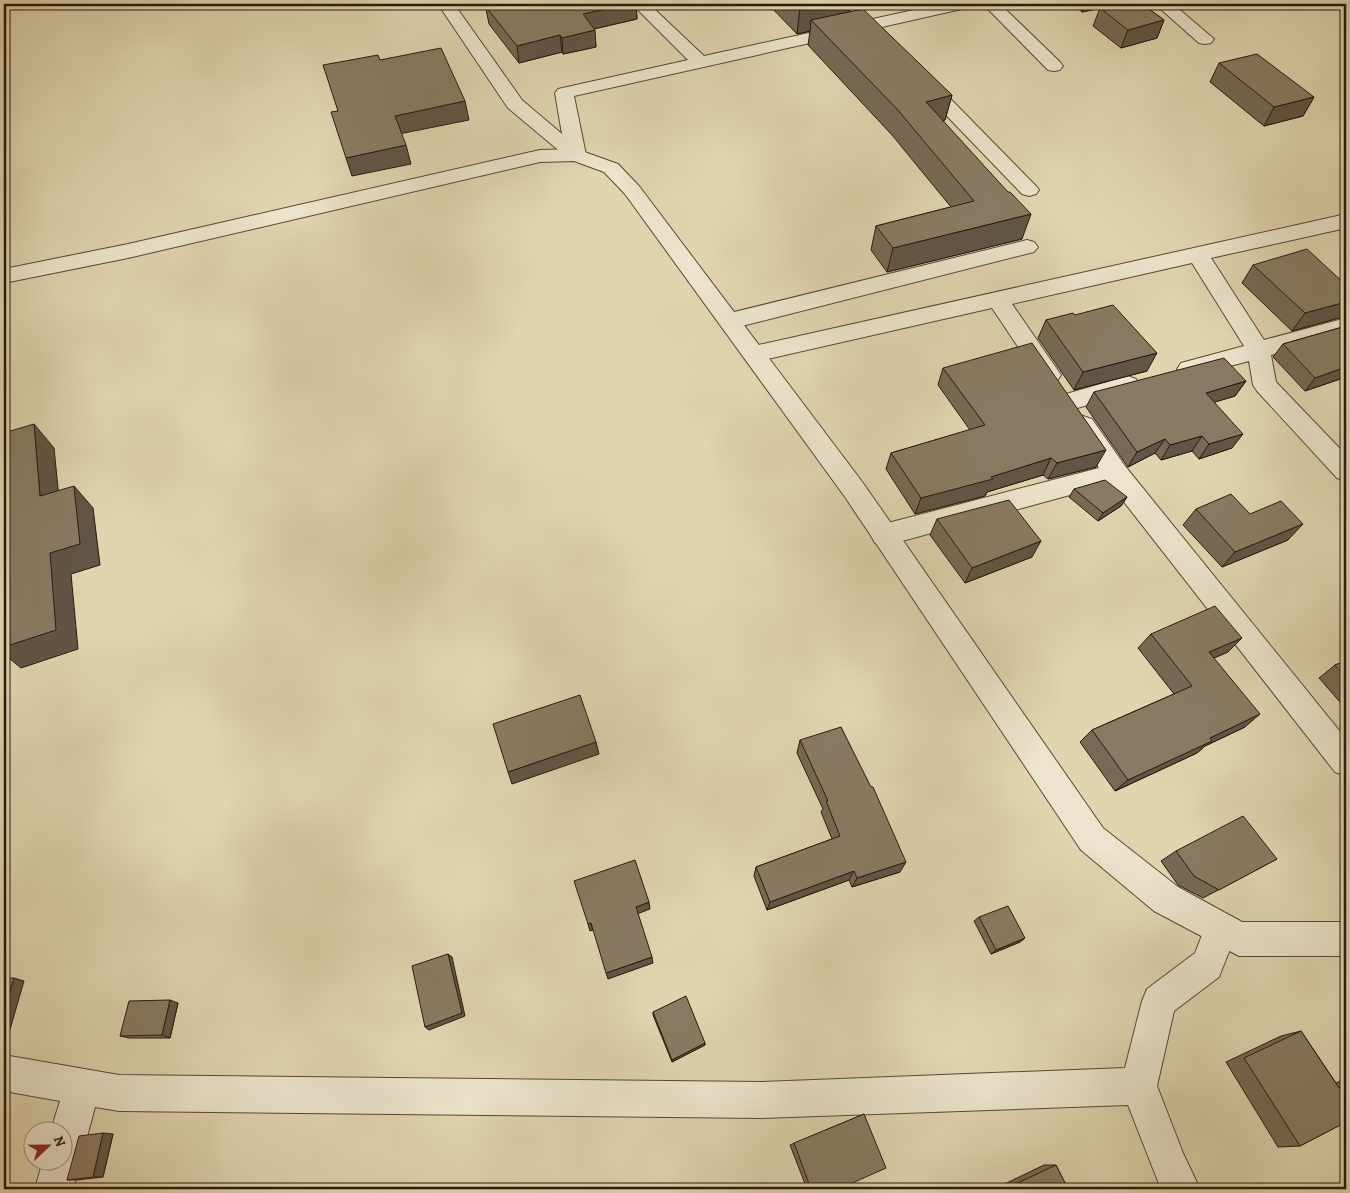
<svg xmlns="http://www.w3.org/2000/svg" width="1350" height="1193" font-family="Alegreya,serif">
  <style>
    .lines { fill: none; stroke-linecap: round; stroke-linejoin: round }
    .service-casing { stroke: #584737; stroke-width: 3 }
    .minor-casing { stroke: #584737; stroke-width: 2 }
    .tertiary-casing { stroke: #584737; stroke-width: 2 }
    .service { fill: #ece4cc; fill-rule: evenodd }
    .minor { fill: #ece4cc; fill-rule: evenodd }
    .tertiary { fill: #ece4cc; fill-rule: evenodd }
    .wall { fill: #776955; stroke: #2b180f }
    .shaded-wall { fill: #615545; stroke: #2b180f }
    .building { fill: #8a7a63; stroke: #2b180f }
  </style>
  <rect width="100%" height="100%" fill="#e1d5b0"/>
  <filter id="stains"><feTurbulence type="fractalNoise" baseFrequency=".004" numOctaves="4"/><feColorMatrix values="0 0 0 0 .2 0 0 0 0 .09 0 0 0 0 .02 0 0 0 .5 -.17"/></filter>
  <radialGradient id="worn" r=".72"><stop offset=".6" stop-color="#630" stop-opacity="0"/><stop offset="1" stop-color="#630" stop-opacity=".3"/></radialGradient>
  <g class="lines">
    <g class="service-casing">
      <path id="service" d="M841,4H851L871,23V27H863Z"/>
    </g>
    <g class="minor-casing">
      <g id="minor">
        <path d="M438,4H454L522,100L562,134L555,93L558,89L688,60L632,4H649L704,56L941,4H970L968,8L962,9L574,96L586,155L583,159L576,161L569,159L508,108Z"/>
        <path d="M983,4H1000L1060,62L1063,66L1060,70L1054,71L1048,70Z"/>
        <path d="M1155,4H1173L1214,39L1211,43L1205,44L1199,43Z"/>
        <path d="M923,76L929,77L1036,186L1039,190L1036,194L1029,196L1022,194L917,85L914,81L917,77Z"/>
        <path d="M1346,214V228L1211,258L1264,340L1346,318V334L1271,355L1276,382L1346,455V481L1337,478L1257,391L1253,385L1249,361L1189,377L1181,375L1177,369L1181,363L1244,346L1192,263L1012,304L1061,375L1057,381L1049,383L1041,381L992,308L754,362L746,360L742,354L746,348L754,346Z"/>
        <path d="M1027,240L1034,242L1038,247L1034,252L730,329L722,327L719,321L722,315L730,313Z"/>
        <path d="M1128,376L1136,379L1140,385L1136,391L1067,411L1059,408L1055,402L1059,396Z"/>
        <path d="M1083,416L1092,419L1125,466L1346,739V776L1335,772L1110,484L884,546L875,543L871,535L875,527L884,524L1099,468L1071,425L1074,419Z"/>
        <path d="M1221,912L1233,917L1238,929L1219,977L1174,1011L1157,1086L1183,1153L1200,1189H1161L1128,1105L761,1118L119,1111L95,1107L73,1189H35L43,1160H62V1130H51L60,1101L4,1091V1055L119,1075L761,1082L1125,1068L1142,1001L1147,989L1195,953L1209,917Z"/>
      </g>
    </g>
    <g class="tertiary-casing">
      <path id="tertiary" d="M576,149L618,164L639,186L863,483L1103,828L1178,887L1242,922H1346V956H1239L1154,911L1081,850L845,497L625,194L604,172L574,161L540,162L128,258L4,283V269L128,244L540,150Z"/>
    </g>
    <use href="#service" class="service"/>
    <use href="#minor" class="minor"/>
    <use href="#tertiary" class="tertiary"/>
  </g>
  <g class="wall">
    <path d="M485,4H636L637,19L594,29L596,47L563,54L562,52L519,63L489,24Z"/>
    <path d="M768,4H851L849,12L952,95L945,120L943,121L1022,239L887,272L871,250L876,226L951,207L892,135L808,45L810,31L797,34Z"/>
    <path d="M1073,4H1142L1164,20L1157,38L1121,48L1093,26L1100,8L1082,12Z"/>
    <path d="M1219,63L1314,97L1303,116L1264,126L1210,82Z"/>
    <path d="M1253,265L1346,302V316L1292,331L1242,283Z"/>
    <path d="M1075,315L1147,371L1074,390L1038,338L1046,320Z"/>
    <path d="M1346,326V377L1305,391L1273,357L1283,344Z"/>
    <path d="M943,368L1096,467L1048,479L1043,475L987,492L985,496L915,514L886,469L891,453L970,430L938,385Z"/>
    <path d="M1246,381L1235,396L1214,402L1232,448L1199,459L1192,451L1161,460L1155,453L1128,467L1086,407L1094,392Z"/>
    <path d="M1074,489L1127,497L1121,506L1098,521L1069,497Z"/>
    <path d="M1196,509L1250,514L1288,540L1222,567L1183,525Z"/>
    <path d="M937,519L1032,557L965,583L930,535Z"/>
    <path d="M1151,634L1242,638L1228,652L1214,658L1245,727L1205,746L1197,753L1115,791L1080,742L1092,730L1174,694L1138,648Z"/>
    <path d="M1346,661V709L1319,678L1335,665Z"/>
    <path d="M800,740L900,872L852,887L849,880L767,910L754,876L756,867L832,839L821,812L823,809L797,753Z"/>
    <path d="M1176,851L1277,859L1203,898L1178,885L1161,861Z"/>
    <path d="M979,917L1025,938L1020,942L991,954L974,921Z"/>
    <path d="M178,1003L170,1038H129L120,1036Z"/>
    <path d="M653,1012L705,1043V1045L672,1062L653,1015Z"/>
    <path d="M1301,1031L1336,1083L1346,1078V1122L1300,1146L1278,1147L1226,1062L1281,1036Z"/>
    <path d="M864,1114L839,1189H807L790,1145Z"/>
    <path d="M113,1134L103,1177L77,1180H67Z"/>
    <path d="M1044,1165H1056L1068,1189H994Z"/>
  </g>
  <g class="shaded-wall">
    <path d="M630,4H636L637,19L584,31L583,14Z"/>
    <path d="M815,4H851L848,23L811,20L810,31L797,34L800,7Z"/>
    <path d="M1085,4H1122L1082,12Z"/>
    <path d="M1164,20L1157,38L1121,48L1128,30Z"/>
    <path d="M595,30L596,47L563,54L562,38Z"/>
    <path d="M560,35L562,52L519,63L517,46Z"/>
    <path d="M952,95L945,120L920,127L926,102Z"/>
    <path d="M1314,97L1303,116L1264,126L1274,107Z"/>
    <path d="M465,101L469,120L399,134L395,116Z"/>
    <path d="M406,145L411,164L352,176L346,158Z"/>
    <path d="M1031,214L1022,239L887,272L893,248Z"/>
    <path d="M1346,302V316L1292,331L1305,313Z"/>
    <path d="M1157,353L1147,371L1074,390L1083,372Z"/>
    <path d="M1346,367V377L1305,391L1315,378Z"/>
    <path d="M1246,381L1235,396L1196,408L1206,393Z"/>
    <path d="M34,424L54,448L61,518L40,496Z"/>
    <path d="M1243,434L1232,448L1199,459L1209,444Z"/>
    <path d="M1202,436L1192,451L1161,460L1170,445Z"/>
    <path d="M1165,439L1155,453L1128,467L1137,452Z"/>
    <path d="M1106,450L1096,467L1048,479L1057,463Z"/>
    <path d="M1051,458L1043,475L987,492L985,496L915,514L921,498Z"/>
    <path d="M74,486L93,508L100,565L71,574L78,649L21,668L4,654V647Z"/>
    <path d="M1127,497L1121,506L1098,521L1103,513Z"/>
    <path d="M1303,524L1288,540L1222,567L1235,552Z"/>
    <path d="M1041,541L1032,557L965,583L972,568Z"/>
    <path d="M1242,638L1228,652L1195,666L1209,652Z"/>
    <path d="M1260,714L1245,727L1205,746L1197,753L1115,791L1128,780L1210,738Z"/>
    <path d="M596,742L599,754L512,784L508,772Z"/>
    <path d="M906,862L900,872L852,887L857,878Z"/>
    <path d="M854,871L849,880L767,910L770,902Z"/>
    <path d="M649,902L650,909L637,914L636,907Z"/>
    <path d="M591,923L593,930L590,931L588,924Z"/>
    <path d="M1025,938L1020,942L991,954L996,950Z"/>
    <path d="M448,954L452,957L465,1016L429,1030L425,1027Z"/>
    <path d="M652,957L653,963L608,979L606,973Z"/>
    <path d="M14,978L24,981L7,1040L4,1039V1010Z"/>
    <path d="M170,1000L178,1003L170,1038L162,1035Z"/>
    <path d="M705,1043V1045L672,1062V1060Z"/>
    <path d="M4,1126H6L4,1138Z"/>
    <path d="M103,1133L113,1134L103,1177H93Z"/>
  </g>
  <g class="building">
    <path d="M490,4H630L583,14L595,30L562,38L560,35L517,46L486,7L492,6Z"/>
    <path d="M797,4H815L800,7Z"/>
    <path d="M1117,4H1142L1164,20L1128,30L1100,8Z"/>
    <path d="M863,9L952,95L926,102L1008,192H1010L1031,214L893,248L876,226L974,201L897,109L811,20Z"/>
    <path d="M441,48L465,101L395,116L406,145L346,158L331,112L338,111L323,65L378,55L380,60Z"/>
    <path d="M1257,54L1314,97L1274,107L1219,63Z"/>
    <path d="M1307,249L1346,285V302L1305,313L1253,265Z"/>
    <path d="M1113,305L1157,353L1083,372L1046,320L1073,313L1075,315Z"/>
    <path d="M1346,326V367L1315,378L1283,344Z"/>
    <path d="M1032,343L1106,450L1057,463L1051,458L991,477L993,479L921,498L891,453L985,425L943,368Z"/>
    <path d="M1224,358L1246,381L1206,393L1243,434L1209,444L1202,436L1170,445L1165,439L1137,452L1094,392Z"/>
    <path d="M34,424L40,496L74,486L80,544L50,553L56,630L4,647V433Z"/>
    <path d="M1105,480L1127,497L1103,513L1074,489Z"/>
    <path d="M1231,494L1250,514L1281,501L1303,524L1235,552L1196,509Z"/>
    <path d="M1009,500L1041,541L972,568L937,519Z"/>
    <path d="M1215,606L1242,638L1209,652L1260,714L1210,738L1212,741L1128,780L1092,730L1192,686L1151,634Z"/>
    <path d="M1346,661V678L1335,665Z"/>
    <path d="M580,695L596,742L508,772L493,724Z"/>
    <path d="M841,727L871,787H873L906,862L857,878L854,871L770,902L756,867L840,836L826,801H828L800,740Z"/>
    <path d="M1243,816L1277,859L1219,890L1194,876L1176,851Z"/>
    <path d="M635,860L649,902L636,907L652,957L606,973L591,923L588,924L574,881Z"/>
    <path d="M1008,906L1025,938L996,950L979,917Z"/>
    <path d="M448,954L462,1013L425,1027L412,966Z"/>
    <path d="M4,978H14L4,1010Z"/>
    <path d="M686,996L705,1043L672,1060L653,1012Z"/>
    <path d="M170,1000L162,1035L120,1036L129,1001Z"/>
    <path d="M1301,1031L1339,1088L1346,1085V1122L1300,1146L1244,1058Z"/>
    <path d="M864,1114L886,1168L839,1189H811L794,1143Z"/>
    <path d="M103,1133L93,1177L67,1180L79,1136Z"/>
    <path d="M1056,1165L1068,1189H1005Z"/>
  </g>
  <rect width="1350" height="1193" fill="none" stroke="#e1d5b0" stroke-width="20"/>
  <rect x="5" y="5" width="1340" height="1183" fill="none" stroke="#2b180f" stroke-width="2.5"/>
  <rect x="10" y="10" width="1330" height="1173" fill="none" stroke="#2b180f"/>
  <g transform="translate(48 1146) rotate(68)"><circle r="24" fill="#ece4cc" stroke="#9f9280"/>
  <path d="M0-4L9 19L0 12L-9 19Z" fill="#8f2418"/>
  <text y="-8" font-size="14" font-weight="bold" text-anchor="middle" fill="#2b180f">N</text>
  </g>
  <rect width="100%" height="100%" filter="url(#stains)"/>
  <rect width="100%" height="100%" fill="url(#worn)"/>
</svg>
